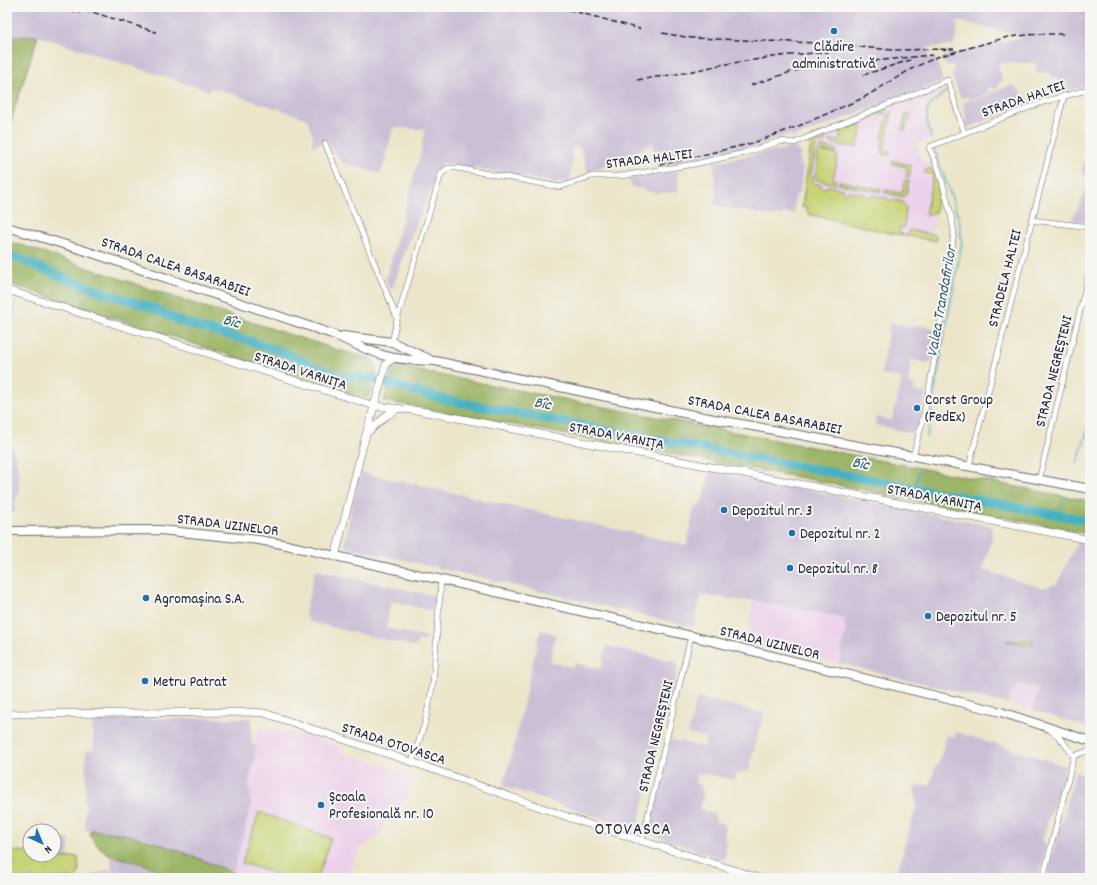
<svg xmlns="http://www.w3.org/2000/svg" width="1097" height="885" font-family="Dekko,sans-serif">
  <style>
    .built { fill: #ecd1ea }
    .industrial { fill: #cbbfd5 }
    .green { fill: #c7d375; stroke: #747a58 }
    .forest { fill: #9db566; stroke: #606c50 }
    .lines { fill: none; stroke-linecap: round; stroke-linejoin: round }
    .stream { stroke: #45b1c3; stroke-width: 1.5 }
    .river { stroke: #45b1c3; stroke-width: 9 }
    .street-casing { stroke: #69666d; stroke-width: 6 }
    .secondary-casing { stroke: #69666d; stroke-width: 8 }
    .primary-casing { stroke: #69666d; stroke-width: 10 }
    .street { stroke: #fff; stroke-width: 5 }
    .secondary { stroke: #fff; stroke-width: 7 }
    .primary { stroke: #fff; stroke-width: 8 }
    .rail { stroke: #22223b; stroke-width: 1.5; stroke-dasharray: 6 3; stroke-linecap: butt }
    .poi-dot { fill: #1f6fb2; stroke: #f6f6f2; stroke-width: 1.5 }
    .labels { text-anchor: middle; stroke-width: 4; stroke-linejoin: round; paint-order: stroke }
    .poi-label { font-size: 15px; fill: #22223b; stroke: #f6f6f2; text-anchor: start }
    .street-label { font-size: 15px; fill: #22223b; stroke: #f6f6f2 }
    .water-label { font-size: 16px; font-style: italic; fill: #305b71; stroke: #f6f6f2 }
    .quarter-label { font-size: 17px; letter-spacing: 1px; fill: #22223b; stroke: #f6f6f2 }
  </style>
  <rect width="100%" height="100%" fill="#f6f6f2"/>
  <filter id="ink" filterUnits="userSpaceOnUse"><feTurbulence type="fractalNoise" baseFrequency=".025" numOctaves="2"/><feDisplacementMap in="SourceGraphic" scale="8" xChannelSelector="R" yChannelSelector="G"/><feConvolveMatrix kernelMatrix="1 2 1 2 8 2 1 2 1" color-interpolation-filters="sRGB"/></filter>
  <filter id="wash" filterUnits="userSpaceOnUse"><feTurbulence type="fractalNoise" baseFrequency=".012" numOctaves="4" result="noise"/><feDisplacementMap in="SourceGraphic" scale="16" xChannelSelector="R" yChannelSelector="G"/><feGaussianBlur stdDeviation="0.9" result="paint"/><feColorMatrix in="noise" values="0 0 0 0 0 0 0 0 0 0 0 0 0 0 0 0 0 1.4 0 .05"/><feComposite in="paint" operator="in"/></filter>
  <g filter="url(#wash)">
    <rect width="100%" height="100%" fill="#ece5ca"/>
    <g class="built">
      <path d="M943,85L945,90L935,95L926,104L922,112L930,140L918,143L917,146L922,161L926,162H931L939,187L932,233L936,235V241L890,233L808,214L806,208L802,207L812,137L902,103H905L907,101Z"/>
      <path d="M753,600L846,618L844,624L846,628L839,663L747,640Z"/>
      <path d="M1019,684L1038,688L1033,710L1008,704L1010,695Z"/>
      <path d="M259,728L275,730L285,733H289L290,731L342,747L340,752L385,766L414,777L403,807L391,803L381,835L361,847L348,878H245L233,873L251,806L248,786L254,765L255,744Z"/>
    </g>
    <g class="industrial">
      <path d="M7,7H1062L1090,10V85L1066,91L1064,87L1059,89L1057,77H1051L1050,73L1036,72V63H1000L999,64V72L1002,73V82H999V87L992,90L990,86L987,88L989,92L969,100L968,96L961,98L952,76L954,66L945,65L943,56L1020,38V37L1024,36L956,21L958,28L954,45L927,48L929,59L936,58L943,81L792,138L791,135L783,136L758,145L658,166L652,144L588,173L580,147H572L571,156L573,157L570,181L557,183L442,163L407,246L392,290L388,287L386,279L421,151L425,129L393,128L381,174L344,163L331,149L328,140L313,147L312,144L313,137L308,121L305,118L211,87L209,91L38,36L7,37Z"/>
      <path d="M1013,85L1032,103L968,128L963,103Z"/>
      <path d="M1090,145V177L1081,173Z"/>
      <path d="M795,147L800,153L799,165L803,166L800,192L795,197L794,214L783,213L782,216L776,214L775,217L714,205L716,196L714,162Z"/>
      <path d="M678,171V192L656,193L633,187L629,179Z"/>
      <path d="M1090,182V222L1072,220Z"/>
      <path d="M7,302L16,305L13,323L7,339Z"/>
      <path d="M890,323L910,327L920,325L932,328L936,332L931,363L912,360L908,383L915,385L914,391L926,394L918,435L875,425L876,417L892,420L902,379L881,374Z"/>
      <path d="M7,418L11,430V445L16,457L19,475V493L16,498L14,513H7Z"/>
      <path d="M710,471L991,526L992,537L983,570L1042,588L1057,584L1078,542L1090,544V728L1033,710L1038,688L1019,684L1010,695L1008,704L839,663L846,628L844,624L845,618L753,600L744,601L701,595L694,627L347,547L344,545L359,472L687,545L694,507L701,505Z"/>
      <path d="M315,570L435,596L432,611L391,601L386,628L426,637L425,641L418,640L416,647L309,622L305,614Z"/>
      <path d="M540,630L556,634L550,662L573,667L575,663L601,669L606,646L679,663L637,828L594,816L503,786L514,745Z"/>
      <path d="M699,698L764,713L748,772L744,771L736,775L735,780L708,774L707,775L697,774L695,782L699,784L702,788L703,798L700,809L716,815L715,821L724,824L726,852L724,860L655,836L651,834L649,826L671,740L704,747L706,738L688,734L696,700Z"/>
      <path d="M251,718L252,745H255V758L248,786L250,790L251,806L233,873L144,838L108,831L85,830L86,751L94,750L92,721L94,719Z"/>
      <path d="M956,732L1066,766L1053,808H1052L1042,842L1046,843L1039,878L1025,877L1021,878L1013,876L1012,878H895L917,803L914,788L925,785L930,786L935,767L939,763L946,735L954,737Z"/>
      <path d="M1075,771L1090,778V878H1046L1064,814H1065L1067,800L1074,779L1072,778Z"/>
      <path d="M54,839H69L68,858L46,859V855H54Z"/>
      <path d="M111,856L144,863L155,869L152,875L153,878H95L93,874L112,869Z"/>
    </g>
    <g class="green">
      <path d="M887,108L885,114L871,115L872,118L870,120H864L857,147L833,144L830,140L839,141L841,132L832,129Z"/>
      <path d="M892,111L884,149L890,151L889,156L883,154C880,146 885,116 892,111Z"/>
      <path d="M906,114L910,115L911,119L907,123L905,130H902Z"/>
      <path d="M826,132L825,138L826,139L825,142L820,144V141L817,140L811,175L813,183L821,185L822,188H825L828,186L842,189L844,192L847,193L849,191L865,194L867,197H870L873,195L887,198L889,201H892L894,200L903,202L906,208L904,228L900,227L899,233L907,235L909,230L936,235V241L890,233L808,214L806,208L802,207L812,137Z"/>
      <path d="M823,147L837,150L836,153L823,151V152L838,155L833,180H836L835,184L817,180L815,177L819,151L820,148Z"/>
      <path d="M893,161L910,165L911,169L909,178L906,177L907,167L892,164Z"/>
      <path d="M933,168L939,187L935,213L931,212L929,216L925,215L933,175L925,173V170Z"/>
      <path d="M905,180L909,181L906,194L904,197L885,193V190L902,193Z"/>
      <path d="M839,181L880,189V192L838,184Z"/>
      <path d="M1033,640H1034L1031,645L1006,641Z"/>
      <path d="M259,812L331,838L318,878H290L242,863Z"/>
      <path d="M18,851L30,852V855H46L47,859L78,857L79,872L76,878H7L8,869L16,865L9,853Z"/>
    </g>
    <g class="forest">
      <path d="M38,36L7,133V37Z"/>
      <path d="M7,241L30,248L189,302L338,350L370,358L374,362L377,369L368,398L349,394L7,283Z"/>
      <path d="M393,366L1090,501V521L1083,533L813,480L384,401Z"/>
      <path d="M91,830C145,833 196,858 245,878H153L152,875L155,869C129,856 107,863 90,836Z"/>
    </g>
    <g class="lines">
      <g class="stream">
        <path d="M931,138C924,110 923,109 947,91"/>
        <path d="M927,437L944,337L962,242L959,218L934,148"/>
        <path d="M1077,463L1090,423"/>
        <path d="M915,488L919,471"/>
        <path d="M1056,515L1061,509L1063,497"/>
      </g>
      <path class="river" d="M7,254L74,282L102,292L153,308L184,323L250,341L285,353L314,367L328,372L341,376L372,379L447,400L1090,521"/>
    </g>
  </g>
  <g filter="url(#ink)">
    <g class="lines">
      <g class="street-casing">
        <g id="street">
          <path d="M325,143L397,318"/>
          <path d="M1031,220L1090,227"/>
          <path d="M392,342L397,319L441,174L448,168H457L560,187L592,176H621L695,164L744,153L781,141L794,143L948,80L964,132"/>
          <path d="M913,456L922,423L929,390L948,279L954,232L951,215L939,170L929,147L1043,102L1090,89"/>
          <path d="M969,466L1064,96"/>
          <path d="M1039,480L1090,269"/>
          <path d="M1050,730L1059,737L1074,756"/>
          <path d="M1074,756L1090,750"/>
          <path d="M412,762L425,723L433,683L441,580"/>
          <path d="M642,841L691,636"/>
          <path d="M1043,878L1074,756"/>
        </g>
      </g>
      <g class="secondary-casing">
        <g id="secondary">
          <path d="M7,290L375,406L421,411L1090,540"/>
          <path d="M367,433L386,416L397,409"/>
          <path d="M335,557L362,449L386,364L394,358"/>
          <path d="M7,714L249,712L264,713L412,762L582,822L759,878"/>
        </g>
      </g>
      <g class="primary-casing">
        <g id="primary">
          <path d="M7,227L86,251L335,335C352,343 368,351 386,356C402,361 419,360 435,361L698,416L1090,489"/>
          <path d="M343,336L392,342L429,359"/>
          <path d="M7,531L160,530L259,540L282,544L691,636L1001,712L1090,741"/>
        </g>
      </g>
      <use href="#street" class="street"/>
      <use href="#secondary" class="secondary"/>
      <use href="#primary" class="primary"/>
      <g class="rail">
        <path d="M61,7L80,13"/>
        <path d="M76,7L156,32"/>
        <path d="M559,7L640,29"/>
        <path d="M1050,7L1090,11"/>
        <path d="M662,33L692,38L816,43L893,50L954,49"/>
        <path d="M863,75L910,60"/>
        <path d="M637,80L684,73L720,65L780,56L839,51"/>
        <path d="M751,85L791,72L806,68L932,55"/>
        <path d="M659,165L753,143L801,125L863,98L913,68L937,57L1008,37L1038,34H1066"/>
      </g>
    </g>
  </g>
  <g class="poi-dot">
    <circle cx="834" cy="31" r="4"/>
    <circle cx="917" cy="408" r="4"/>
    <circle cx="724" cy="510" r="4"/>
    <circle cx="792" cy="533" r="4"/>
    <circle cx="790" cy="568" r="4"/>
    <circle cx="146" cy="598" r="4"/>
    <circle cx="928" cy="616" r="4"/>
    <circle cx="145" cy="681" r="4"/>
    <circle cx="321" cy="805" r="4"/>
  </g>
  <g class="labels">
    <g class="poi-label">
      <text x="834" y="51" text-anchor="middle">Clădire<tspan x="834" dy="17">administrativă</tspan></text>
      <text x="925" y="404">Corst Group<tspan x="925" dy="17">(FedEx)</tspan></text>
      <text x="732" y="515">Depozitul nr. 3</text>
      <text x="800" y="538">Depozitul nr. 2</text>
      <text x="798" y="573">Depozitul nr. 8</text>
      <text x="154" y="603">Agromașina S.A.</text>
      <text x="936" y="621">Depozitul nr. 5</text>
      <text x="153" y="686">Metru Patrat</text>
      <text x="329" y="801">Școala<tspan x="329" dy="17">Profesională nr. 10</tspan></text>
    </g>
    <g class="street-label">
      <text transform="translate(1023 98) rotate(-19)" y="5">STRADA HALTEI</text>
      <text transform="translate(649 158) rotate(-7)" y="5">STRADA HALTEI</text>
      <text transform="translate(176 266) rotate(19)" y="5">STRADA CALEA BASARABIEI</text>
      <text transform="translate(1004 278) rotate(-76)" y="5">STRADELA HALTEI</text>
      <text transform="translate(301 370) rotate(18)" y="5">STRADA VARNIȚA</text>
      <text transform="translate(1053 371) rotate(-76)" y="5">STRADA NEGREȘTENI</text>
      <text transform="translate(765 414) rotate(11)" y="5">STRADA CALEA BASARABIEI</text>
      <text transform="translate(617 435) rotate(11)" y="5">STRADA VARNIȚA</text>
      <text transform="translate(935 497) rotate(11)" y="5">STRADA VARNIȚA</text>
      <text transform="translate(228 524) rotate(7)" y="5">STRADA UZINELOR</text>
      <text transform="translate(770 642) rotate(14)" y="5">STRADA UZINELOR</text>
      <text transform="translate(655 736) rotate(-77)" y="5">STRADA NEGREȘTENI</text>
      <text transform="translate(394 743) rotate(18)" y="5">STRADA OTOVASCA</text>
    </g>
    <g class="water-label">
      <text transform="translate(940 301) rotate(-80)" y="6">Valea Trandafirilor</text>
      <text transform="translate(232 320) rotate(15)" y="6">Bîc</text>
      <text transform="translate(543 402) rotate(11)" y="6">Bîc</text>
      <text transform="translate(861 462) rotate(11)" y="6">Bîc</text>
    </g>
    <g class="quarter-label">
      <text x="633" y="834">OTOVASCA</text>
    </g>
  </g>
  <rect width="1097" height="885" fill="none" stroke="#f6f6f2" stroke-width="24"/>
  <g transform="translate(42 843) rotate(136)"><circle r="19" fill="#f6f6f2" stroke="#a1a1a9"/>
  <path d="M0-3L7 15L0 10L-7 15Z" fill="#1f6fb2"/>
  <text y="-6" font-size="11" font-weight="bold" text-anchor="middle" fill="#22223b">N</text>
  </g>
</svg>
